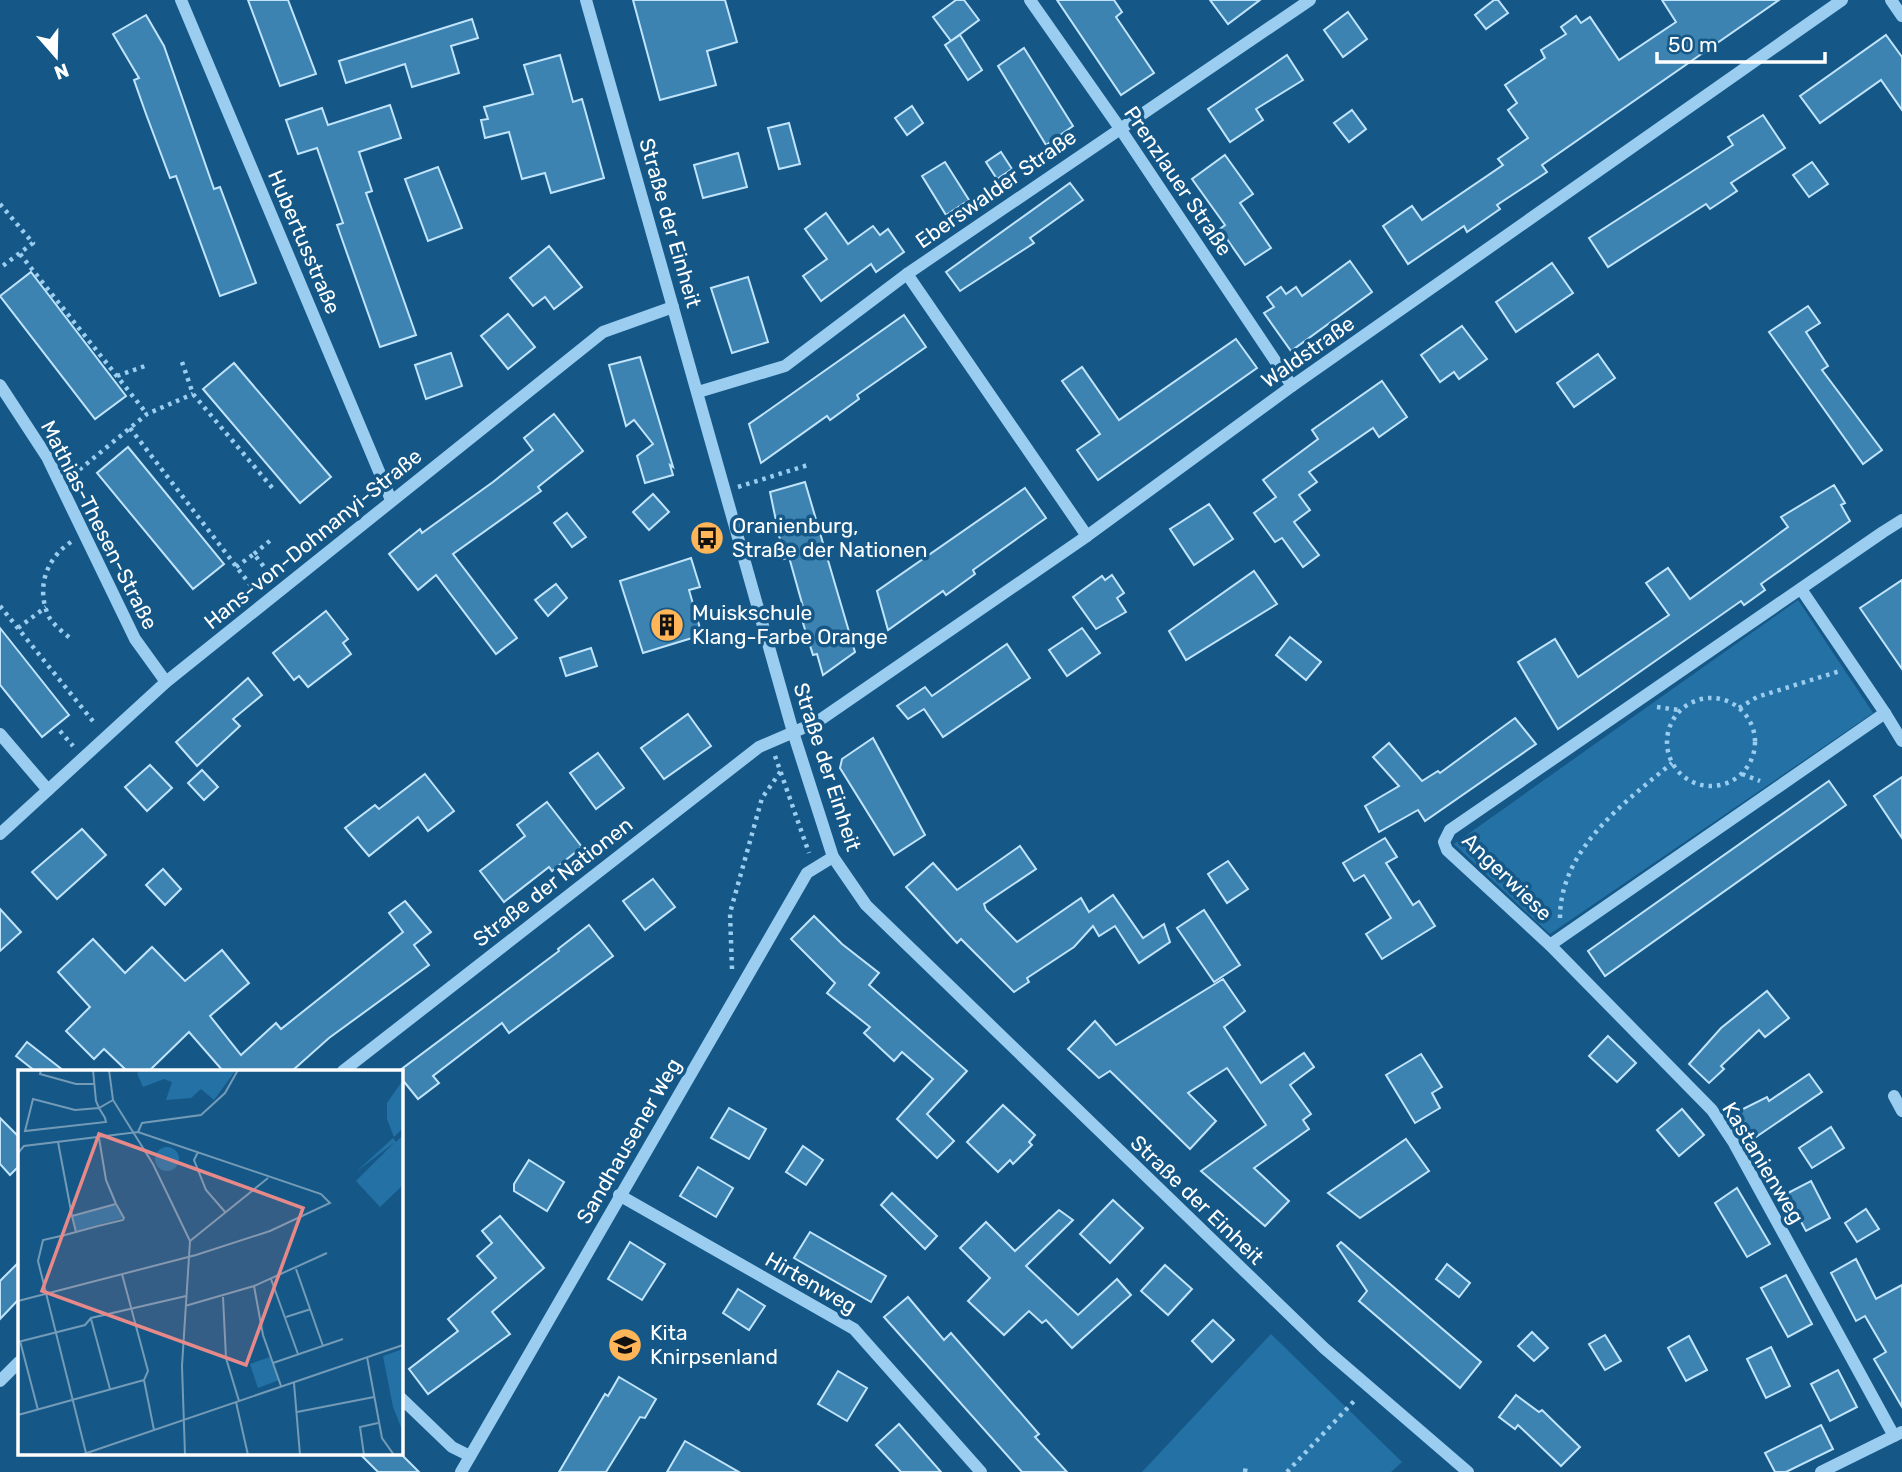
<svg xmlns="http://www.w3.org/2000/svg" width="1902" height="1472" font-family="Rubik,sans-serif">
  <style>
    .green { fill: #2472a5 }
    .building { fill: #3d83b2; stroke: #c0e4fb; stroke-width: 2 }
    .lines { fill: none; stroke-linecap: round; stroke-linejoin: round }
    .path { stroke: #9acdef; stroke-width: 4.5; stroke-dasharray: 3.5 5; stroke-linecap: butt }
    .minor { stroke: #9acdef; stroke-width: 12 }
    .labels { text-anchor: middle; stroke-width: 7; stroke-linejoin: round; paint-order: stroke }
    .street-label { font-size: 21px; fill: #fff; stroke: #155887 }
    .poi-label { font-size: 21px; fill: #fff; stroke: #155887; text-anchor: start }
    .inset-road { fill: none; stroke: #739bb7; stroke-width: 2 }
    .view { fill: #e88989; fill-opacity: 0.15; stroke: #e88989; stroke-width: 3.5 }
    .inset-edge { fill: none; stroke: #fff; stroke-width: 3.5 }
  </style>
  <rect width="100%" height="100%" fill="#155887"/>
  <g class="green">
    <path d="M1798,600L1873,713L1550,934L1454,844Z"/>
    <path d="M1271,1334L1402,1462L1391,1472H1142Z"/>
  </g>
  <g class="building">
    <path d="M248,0H288L316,74L280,86Z"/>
    <path d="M633,0H725L737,42L707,51L716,85L660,100Z"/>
    <path d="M956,0H964L979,20L951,41L933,17Z"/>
    <path d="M1057,0H1114L1122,12L1116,17L1154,73L1121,95Z"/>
    <path d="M1210,0H1260L1228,24Z"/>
    <path d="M1494,0H1498L1508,13L1486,29L1475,15Z"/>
    <path d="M1662,0H1779L1542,165L1547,172L1497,205L1500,209L1467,232L1464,226L1408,264L1383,226L1412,206L1422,220L1503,165L1498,159L1528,138L1508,110L1517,103L1505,85L1545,58L1541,50L1566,34L1561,27L1576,16L1581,23L1590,17L1619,60L1676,22Z"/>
    <path d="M1348,12L1367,39L1343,57L1324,30Z"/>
    <path d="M146,15L164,46L214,189L220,187L256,283L220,296L176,176L170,178L146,114L134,80L139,78L113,34Z"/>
    <path d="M472,19L478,38L451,46L459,73L412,87L405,64L346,83L339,61Z"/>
    <path d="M960,35L982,70L968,80L945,45Z"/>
    <path d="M1886,35L1902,57V110L1881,80L1820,123L1800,96Z"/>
    <path d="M1024,48L1073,126L1046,145L998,66Z"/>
    <path d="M560,55L573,102L582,99L604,178L551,193L545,173L522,179L509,132L485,138L481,120L488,119L484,107L533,94L524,65Z"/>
    <path d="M1287,55L1303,80L1256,109L1263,120L1230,142L1208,109Z"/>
    <path d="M390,105L401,138L359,152L372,191L366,193L416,335L380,347L337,225L343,223L317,148L298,154L286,120L322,108L328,125Z"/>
    <path d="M912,106L923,123L907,135L895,118Z"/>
    <path d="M1352,110L1366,129L1349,142L1334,123Z"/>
    <path d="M1763,115L1785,148L1731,183L1737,191L1710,209L1706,204L1608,267L1589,238L1733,145L1728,137Z"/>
    <path d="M789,123L800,164L779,169L768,128Z"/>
    <path d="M1001,152L1012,169L997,179L986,162Z"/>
    <path d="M738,153L747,187L703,198L694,165Z"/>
    <path d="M1225,155L1253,194L1240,203L1271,248L1245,265L1220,229L1225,225L1192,179Z"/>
    <path d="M945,162L969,200L946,215L922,176Z"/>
    <path d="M1812,162L1828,184L1809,197L1793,175Z"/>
    <path d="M438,167L462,228L428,241L405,179Z"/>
    <path d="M1070,183L1083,200L1030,238L1034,243L960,291L946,272Z"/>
    <path d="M826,213L848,244L873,226L880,235L888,229L904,252L876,272L871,264L821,301L803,276L827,259L805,229Z"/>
    <path d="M549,246L582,287L554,309L545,297L533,306L510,278Z"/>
    <path d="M1350,261L1372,292L1291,351L1264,313L1274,307L1267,297L1281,287L1286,294L1296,287L1302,296Z"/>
    <path d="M1552,263L1573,293L1516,332L1496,302Z"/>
    <path d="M31,272L126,396L95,419L0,296Z"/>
    <path d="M748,277L768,342L732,353L711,288Z"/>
    <path d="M1808,306L1820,323L1806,332L1828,366L1822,370L1882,450L1863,464L1769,332Z"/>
    <path d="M508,314L535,347L508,369L481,336Z"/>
    <path d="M904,315L926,347L857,395L859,399L830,420L827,416L761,463L749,424Z"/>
    <path d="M1462,326L1487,359L1459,379L1454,372L1440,382L1421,355Z"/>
    <path d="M1236,339L1257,368L1098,480L1077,450L1100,434L1062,381L1082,367L1119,420Z"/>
    <path d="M451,353L462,386L426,399L415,365Z"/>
    <path d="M1598,354L1615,378L1574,407L1557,383Z"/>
    <path d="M640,357L673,467L670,465L673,475L645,483L637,456L653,444L634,420L626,426L609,365Z"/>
    <path d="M234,363L331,477L300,503L203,389Z"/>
    <path d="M1382,381L1407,417L1379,437L1373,428L1309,472L1317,482L1299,495L1310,510L1294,522L1319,555L1303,567L1282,538L1275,542L1254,513L1276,497L1263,480L1318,439L1312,430Z"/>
    <path d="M554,414L583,451L538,487L541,491L453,554L517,638L496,654L436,575L418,590L389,554L420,529L422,533L493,482L533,450L524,438Z"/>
    <path d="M128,447L224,564L193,589L97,473Z"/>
    <path d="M805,482L855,652L823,675L817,654L813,655L803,623L807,621L789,557L784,559L770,492Z"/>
    <path d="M1834,485L1845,503L1841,505L1850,521L1761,584L1765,590L1744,605L1741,601L1558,729L1518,662L1555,639L1578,677L1669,615L1646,583L1668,568L1690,599L1788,527L1781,517Z"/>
    <path d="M1025,488L1046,518L973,570L975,574L946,595L943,591L888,630L877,591Z"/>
    <path d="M653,494L669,512L649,530L633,512Z"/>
    <path d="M1209,504L1233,539L1194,565L1170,529Z"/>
    <path d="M567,513L586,537L572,547L554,523Z"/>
    <path d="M691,558L700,587L689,590L702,635L643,653L620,581Z"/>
    <path d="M1254,571L1277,604L1186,660L1169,631Z"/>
    <path d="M1112,575L1124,593L1117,598L1126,612L1096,629L1073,597L1102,576L1105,580Z"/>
    <path d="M1902,580V669L1860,608Z"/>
    <path d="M556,584L567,598L548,616L535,600Z"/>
    <path d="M326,611L348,639L343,643L351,654L308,687L299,676L294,680L273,653Z"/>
    <path d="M0,628L69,715L42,737L0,685Z"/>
    <path d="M1082,628L1100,653L1067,676L1049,650Z"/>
    <path d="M1290,637L1321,662L1306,680L1276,655Z"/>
    <path d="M1007,644L1030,678L943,737L924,709L908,719L897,706L925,687L932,696Z"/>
    <path d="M591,648L597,666L566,676L560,658Z"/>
    <path d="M248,678L262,695L233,719L240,726L197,766L176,742Z"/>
    <path d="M688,714L711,746L664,779L641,748Z"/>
    <path d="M1515,718L1536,744L1425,821L1418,810L1379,832L1365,806L1399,786L1373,757L1389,743L1422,781L1438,771L1440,773Z"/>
    <path d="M873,738L925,835L894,855L840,768L842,759Z"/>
    <path d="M598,753L624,788L596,809L570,773Z"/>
    <path d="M150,765L172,788L147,811L125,787Z"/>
    <path d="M202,770L218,787L204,800L188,783Z"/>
    <path d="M425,774L454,811L428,831L418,817L369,856L345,828L375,805L379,809Z"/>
    <path d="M1902,777V838L1874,796Z"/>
    <path d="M1829,781L1846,805L1605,976L1588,951Z"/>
    <path d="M547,802L582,847L552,871L549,867L504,902L480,871L525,836L517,825Z"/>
    <path d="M82,829L106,855L57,899L32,872Z"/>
    <path d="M1385,838L1397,857L1386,863L1413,905L1419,901L1435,926L1382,959L1366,934L1391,918L1364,875L1354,881L1343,863Z"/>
    <path d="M1020,846L1036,869L984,904L986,910L1017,942L1081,898L1089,912L1113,895L1143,938L1164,924L1170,942L1139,963L1115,926L1099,936L1093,926L1074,947L1027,978L1029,982L1014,992L961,939L957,943L906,887L933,863L957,890Z"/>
    <path d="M1228,861L1248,889L1227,903L1208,874Z"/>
    <path d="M163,869L181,889L165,905L146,885Z"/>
    <path d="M653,879L675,907L645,930L623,901Z"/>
    <path d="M405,901L431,932L414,945L429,965L329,1038L292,1071H223L189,1032L149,1071H127L104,1049L94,1059L66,1031L90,1007L58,972L93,939L125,973L152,947L185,981L222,950L249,983L210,1016L241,1055L276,1023L281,1029L403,932L389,913Z"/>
    <path d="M0,909L21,932L0,951Z"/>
    <path d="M1204,910L1240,965L1214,982L1177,928Z"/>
    <path d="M814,916L842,944L879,973L869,985L967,1071L927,1114L954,1141L937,1158L897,1119L933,1079L902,1052L894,1061L864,1033L870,1027L827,993L835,983L791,939Z"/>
    <path d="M589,925L613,956L509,1033L502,1023L433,1076L439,1083L418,1099L401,1078L399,1071L559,951L558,949Z"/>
    <path d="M1223,979L1245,1011L1224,1027L1261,1083L1304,1053L1314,1067L1290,1085L1311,1114L1303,1120L1309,1129L1254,1168L1289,1201L1265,1226L1201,1171L1266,1125L1227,1068L1188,1093L1216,1121L1190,1149L1110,1071L1099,1078L1068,1049L1095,1021L1116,1045Z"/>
    <path d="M1767,991L1789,1018L1765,1037L1759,1030L1721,1066L1724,1069L1709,1083L1689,1064L1721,1028Z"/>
    <path d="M1608,1036L1636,1063L1617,1082L1589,1056Z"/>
    <path d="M27,1042L64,1071H35L16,1056Z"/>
    <path d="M1421,1054L1442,1087L1432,1093L1440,1108L1415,1123L1386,1075Z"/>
    <path d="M1809,1074L1822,1092L1753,1139L1739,1111L1767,1097L1769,1101Z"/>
    <path d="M1003,1105L1035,1135L1029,1142L1032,1145L1013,1164L1010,1160L998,1172L967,1142Z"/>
    <path d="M729,1108L766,1129L749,1159L711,1138Z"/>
    <path d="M1682,1109L1704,1135L1679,1156L1657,1130Z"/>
    <path d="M0,1118L19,1137V1166L10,1175L0,1164Z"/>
    <path d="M1831,1127L1844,1148L1812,1168L1799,1148Z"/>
    <path d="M1406,1139L1429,1171L1360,1218L1328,1193Z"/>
    <path d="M803,1146L823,1160L806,1185L786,1172Z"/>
    <path d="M529,1160L564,1182L547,1211L514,1191V1184Z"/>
    <path d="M698,1167L733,1188L716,1217L680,1196Z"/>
    <path d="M1811,1181L1830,1218L1806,1231L1786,1194Z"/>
    <path d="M1737,1188L1770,1244L1747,1257L1715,1203Z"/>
    <path d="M892,1193L937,1236L925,1249L881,1205Z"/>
    <path d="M1113,1200L1143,1228L1110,1263L1080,1234Z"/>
    <path d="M1866,1209L1879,1229L1857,1242L1845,1223Z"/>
    <path d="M1059,1210L1073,1220L1026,1266L1078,1315L1117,1279L1131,1295L1072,1348L1046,1320L1042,1323L1029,1311L1004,1335L968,1301L990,1278L960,1248L986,1222L1015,1251Z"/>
    <path d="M500,1216L544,1268L492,1312L510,1334L428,1394L409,1369L458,1331L448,1319L496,1278L477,1256L492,1243L482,1231Z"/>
    <path d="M810,1232L886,1276L871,1302L794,1258Z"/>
    <path d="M630,1242L665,1264L642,1300L608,1279Z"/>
    <path d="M1341,1242L1481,1362L1460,1388L1359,1301L1367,1291L1337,1246Z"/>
    <path d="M1856,1259L1876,1299L1902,1285V1407L1874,1359L1886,1352L1865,1316L1856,1321L1831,1273Z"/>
    <path d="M19,1262V1299L0,1319V1281Z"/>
    <path d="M1447,1264L1470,1283L1459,1297L1436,1279Z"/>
    <path d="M1165,1265L1192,1289L1168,1315L1141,1291Z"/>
    <path d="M1786,1275L1812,1324L1788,1337L1761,1288Z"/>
    <path d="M738,1289L765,1306L749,1330L723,1313Z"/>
    <path d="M908,1297L944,1340L951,1333L1039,1434L1035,1437L1067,1472H1022L884,1317Z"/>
    <path d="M1213,1320L1234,1340L1212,1362L1192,1341Z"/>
    <path d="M1532,1332L1548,1348L1534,1361L1518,1346Z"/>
    <path d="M1605,1335L1621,1361L1605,1370L1589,1344Z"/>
    <path d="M1689,1336L1707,1370L1686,1381L1668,1348Z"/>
    <path d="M1771,1347L1790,1386L1766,1398L1747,1359Z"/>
    <path d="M1838,1370L1857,1407L1830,1421L1811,1384Z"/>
    <path d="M838,1371L867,1388L847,1421L818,1404Z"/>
    <path d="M619,1377L656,1399L645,1418L640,1417L606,1472H559L605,1394L608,1396Z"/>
    <path d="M1516,1395L1539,1412L1542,1410L1580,1447L1561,1466L1518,1425L1515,1429L1499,1417Z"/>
    <path d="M899,1424L941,1472H901L876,1445Z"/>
    <path d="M1821,1425L1833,1449L1786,1472H1775L1765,1453Z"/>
    <path d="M685,1441L739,1472H667Z"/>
    <path d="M359,1453H400L419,1472H378Z"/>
  </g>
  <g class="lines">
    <g class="path">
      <path d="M0,204L33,243L0,268"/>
      <path d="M20,254L147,414"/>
      <path d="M182,362L193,394L275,491"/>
      <path d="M117,376L145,366"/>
      <path d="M130,428L255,591"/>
      <path d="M73,475L147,414L193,394"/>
      <path d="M738,487L811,464"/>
      <path d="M71,542C47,558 36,586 48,615C52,624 64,633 71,639"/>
      <path d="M254,554L272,539"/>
      <path d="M236,567L254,554L272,577"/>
      <path d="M0,606L96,725"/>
      <path d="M18,628L46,607"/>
      <circle cx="1711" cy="742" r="44"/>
      <path d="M1657,707L1679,710"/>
      <path d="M1739,708L1757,697L1840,671"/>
      <path d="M60,731L73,746"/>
      <path d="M775,756L809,853"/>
      <path d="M1742,774L1760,781"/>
      <path d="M1560,918C1560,849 1624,803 1672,763"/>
      <path d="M732,969L730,913L762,798L781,771"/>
      <path d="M1245,1472L1246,1465"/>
      <path d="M1287,1472L1357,1398"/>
    </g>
    <g class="minor">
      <path d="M181,0L391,500"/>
      <path d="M586,0L793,732L833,857L866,905L1324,1348L1468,1472"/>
      <path d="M1030,0L1119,127L1292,386"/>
      <path d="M1891,0L1902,16"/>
      <path d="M907,274L1087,536"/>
      <path d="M0,385L47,457L135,639L166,682"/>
      <path d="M698,392L785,366L907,274L1310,0"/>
      <path d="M1801,589L1885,713L1550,945L1447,850L1444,842L1450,830L1883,532L1902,520"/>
      <path d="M1885,713L1902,741"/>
      <path d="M0,734L48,790"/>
      <path d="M0,834L166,682L603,332L673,307"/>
      <path d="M1550,945L1712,1110L1734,1143L1894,1436"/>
      <path d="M343,1071L759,747L817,722L1087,536L1292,386L1842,0"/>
      <path d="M1894,1096L1902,1111"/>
      <path d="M619,1195L854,1329L981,1472"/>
      <path d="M0,1381L19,1362"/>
      <path d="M401,1398L452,1447L470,1456"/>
      <path d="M461,1472L807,873L833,857"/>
      <path d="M1821,1472L1902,1432"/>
    </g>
  </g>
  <defs>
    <g id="bus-disc" transform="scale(1.75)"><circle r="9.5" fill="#ffb558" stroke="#155887"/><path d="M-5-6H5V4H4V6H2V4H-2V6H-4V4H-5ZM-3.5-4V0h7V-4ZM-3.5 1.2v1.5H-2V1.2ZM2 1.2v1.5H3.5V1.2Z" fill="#111"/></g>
    <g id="building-disc" transform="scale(1.75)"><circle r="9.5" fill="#ffb558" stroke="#155887"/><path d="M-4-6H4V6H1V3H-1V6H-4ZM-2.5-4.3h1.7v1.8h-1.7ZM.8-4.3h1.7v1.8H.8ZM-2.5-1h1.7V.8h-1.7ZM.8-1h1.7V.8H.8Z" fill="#111"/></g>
    <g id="school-disc" transform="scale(1.75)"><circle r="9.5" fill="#ffb558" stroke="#155887"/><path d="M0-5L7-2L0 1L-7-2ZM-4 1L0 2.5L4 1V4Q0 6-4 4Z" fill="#111"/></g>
  </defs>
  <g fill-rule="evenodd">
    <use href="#bus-disc" x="707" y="538"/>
    <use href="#building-disc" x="667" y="625"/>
    <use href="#school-disc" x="625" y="1345"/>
  </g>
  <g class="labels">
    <g class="street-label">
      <text transform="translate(1178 181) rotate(56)" y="7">Prenzlauer Straße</text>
      <text transform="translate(996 189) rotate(-35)" y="7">Eberswalder Straße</text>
      <text transform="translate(670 223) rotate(74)" y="7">Straße der Einheit</text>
      <text transform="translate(304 242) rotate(67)" y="7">Hubertusstraße</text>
      <text transform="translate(1308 352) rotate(-35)" y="7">Waldstraße</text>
      <text transform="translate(99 525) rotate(63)" y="7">Mathias-Thesen-Straße</text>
      <text transform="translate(313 539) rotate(-39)" y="7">Hans-von-Dohnanyi-Straße</text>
      <text transform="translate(827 767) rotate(72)" y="7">Straße der Einheit</text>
      <text transform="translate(1507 877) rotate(44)" y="7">Angerwiese</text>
      <text transform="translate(553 882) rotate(-38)" y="7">Straße der Nationen</text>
      <text transform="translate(629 1141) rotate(-60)" y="7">Sandhausener Weg</text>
      <text transform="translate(1763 1163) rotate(59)" y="7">Kastanienweg</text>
      <text transform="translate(1197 1200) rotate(44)" y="7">Straße der Einheit</text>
      <text transform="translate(811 1283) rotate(30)" y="7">Hirtenweg</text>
    </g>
    <g class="poi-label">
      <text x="732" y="533">Oranienburg,<tspan x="732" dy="24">Straße der Nationen</tspan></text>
      <text x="692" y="620">Muiskschule<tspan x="692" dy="24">Klang-Farbe Orange</tspan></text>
      <text x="650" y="1340">Kita<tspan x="650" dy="24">Knirpsenland</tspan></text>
    </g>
  </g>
  <g transform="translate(18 1070)">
    <rect width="385" height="385" fill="#155887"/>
    <path d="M125,0H218L196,30L183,19L173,28L148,30L154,12L146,9L125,17L119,3ZM385,10V58L376,67L369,49V33ZM385,65V115L362,137L338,111L377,72L338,102L375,68L378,72ZM137 89a12 12 0 1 1 24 0a12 12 0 1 1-24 0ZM98,135L105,148L58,161L55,146ZM385,279V362L375,337L365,286ZM252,287L261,310L240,318L232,294Z" fill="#2472a5"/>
    <path class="inset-road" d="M23,0L22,4L58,14H77M75,0L78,31L81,38L87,48L88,52L7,61L15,29L57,40L81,38L95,30M91,0L95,30L135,94L172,171L164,296L167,385M120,62L124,53L183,45L207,23L220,0M81,68L88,110L98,134M40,72L54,146M180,82L176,90L188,120L208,143M0,83L6,76L120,62L303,124L312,133L252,161L178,185L0,231M58,162L54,146L98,134L106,148L105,150L80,156L47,165L25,170L20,191L68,383M172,171L250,108M278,199L305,276M104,204L130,301L126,310L136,360M253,209L280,284M236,216L245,265L263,316M205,227L208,288L221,331M167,236L236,216L309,183M268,247L293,239M73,249L92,319M2,271L20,340M0,272L67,255L73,248L168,226M349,287L364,368L376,385M255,293L325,269M276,313L282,385M218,332L230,385M279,342L356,327M0,345L126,310M63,385L385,275M346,385L342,357L360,353"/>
    <path class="view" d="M81,64L285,138L228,295L24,221Z"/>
    <rect width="385" height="385" class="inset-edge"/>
  </g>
  <g transform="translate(56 56) rotate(160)" stroke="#155887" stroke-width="5" paint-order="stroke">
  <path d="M0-5L12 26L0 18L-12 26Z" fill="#ffffff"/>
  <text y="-10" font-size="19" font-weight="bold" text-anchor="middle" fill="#ffffff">N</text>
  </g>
  <path d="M1657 52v10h168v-10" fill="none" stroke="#ffffff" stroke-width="3.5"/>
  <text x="1668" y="52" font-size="21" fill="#ffffff" stroke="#155887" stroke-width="5" paint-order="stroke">50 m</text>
</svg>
